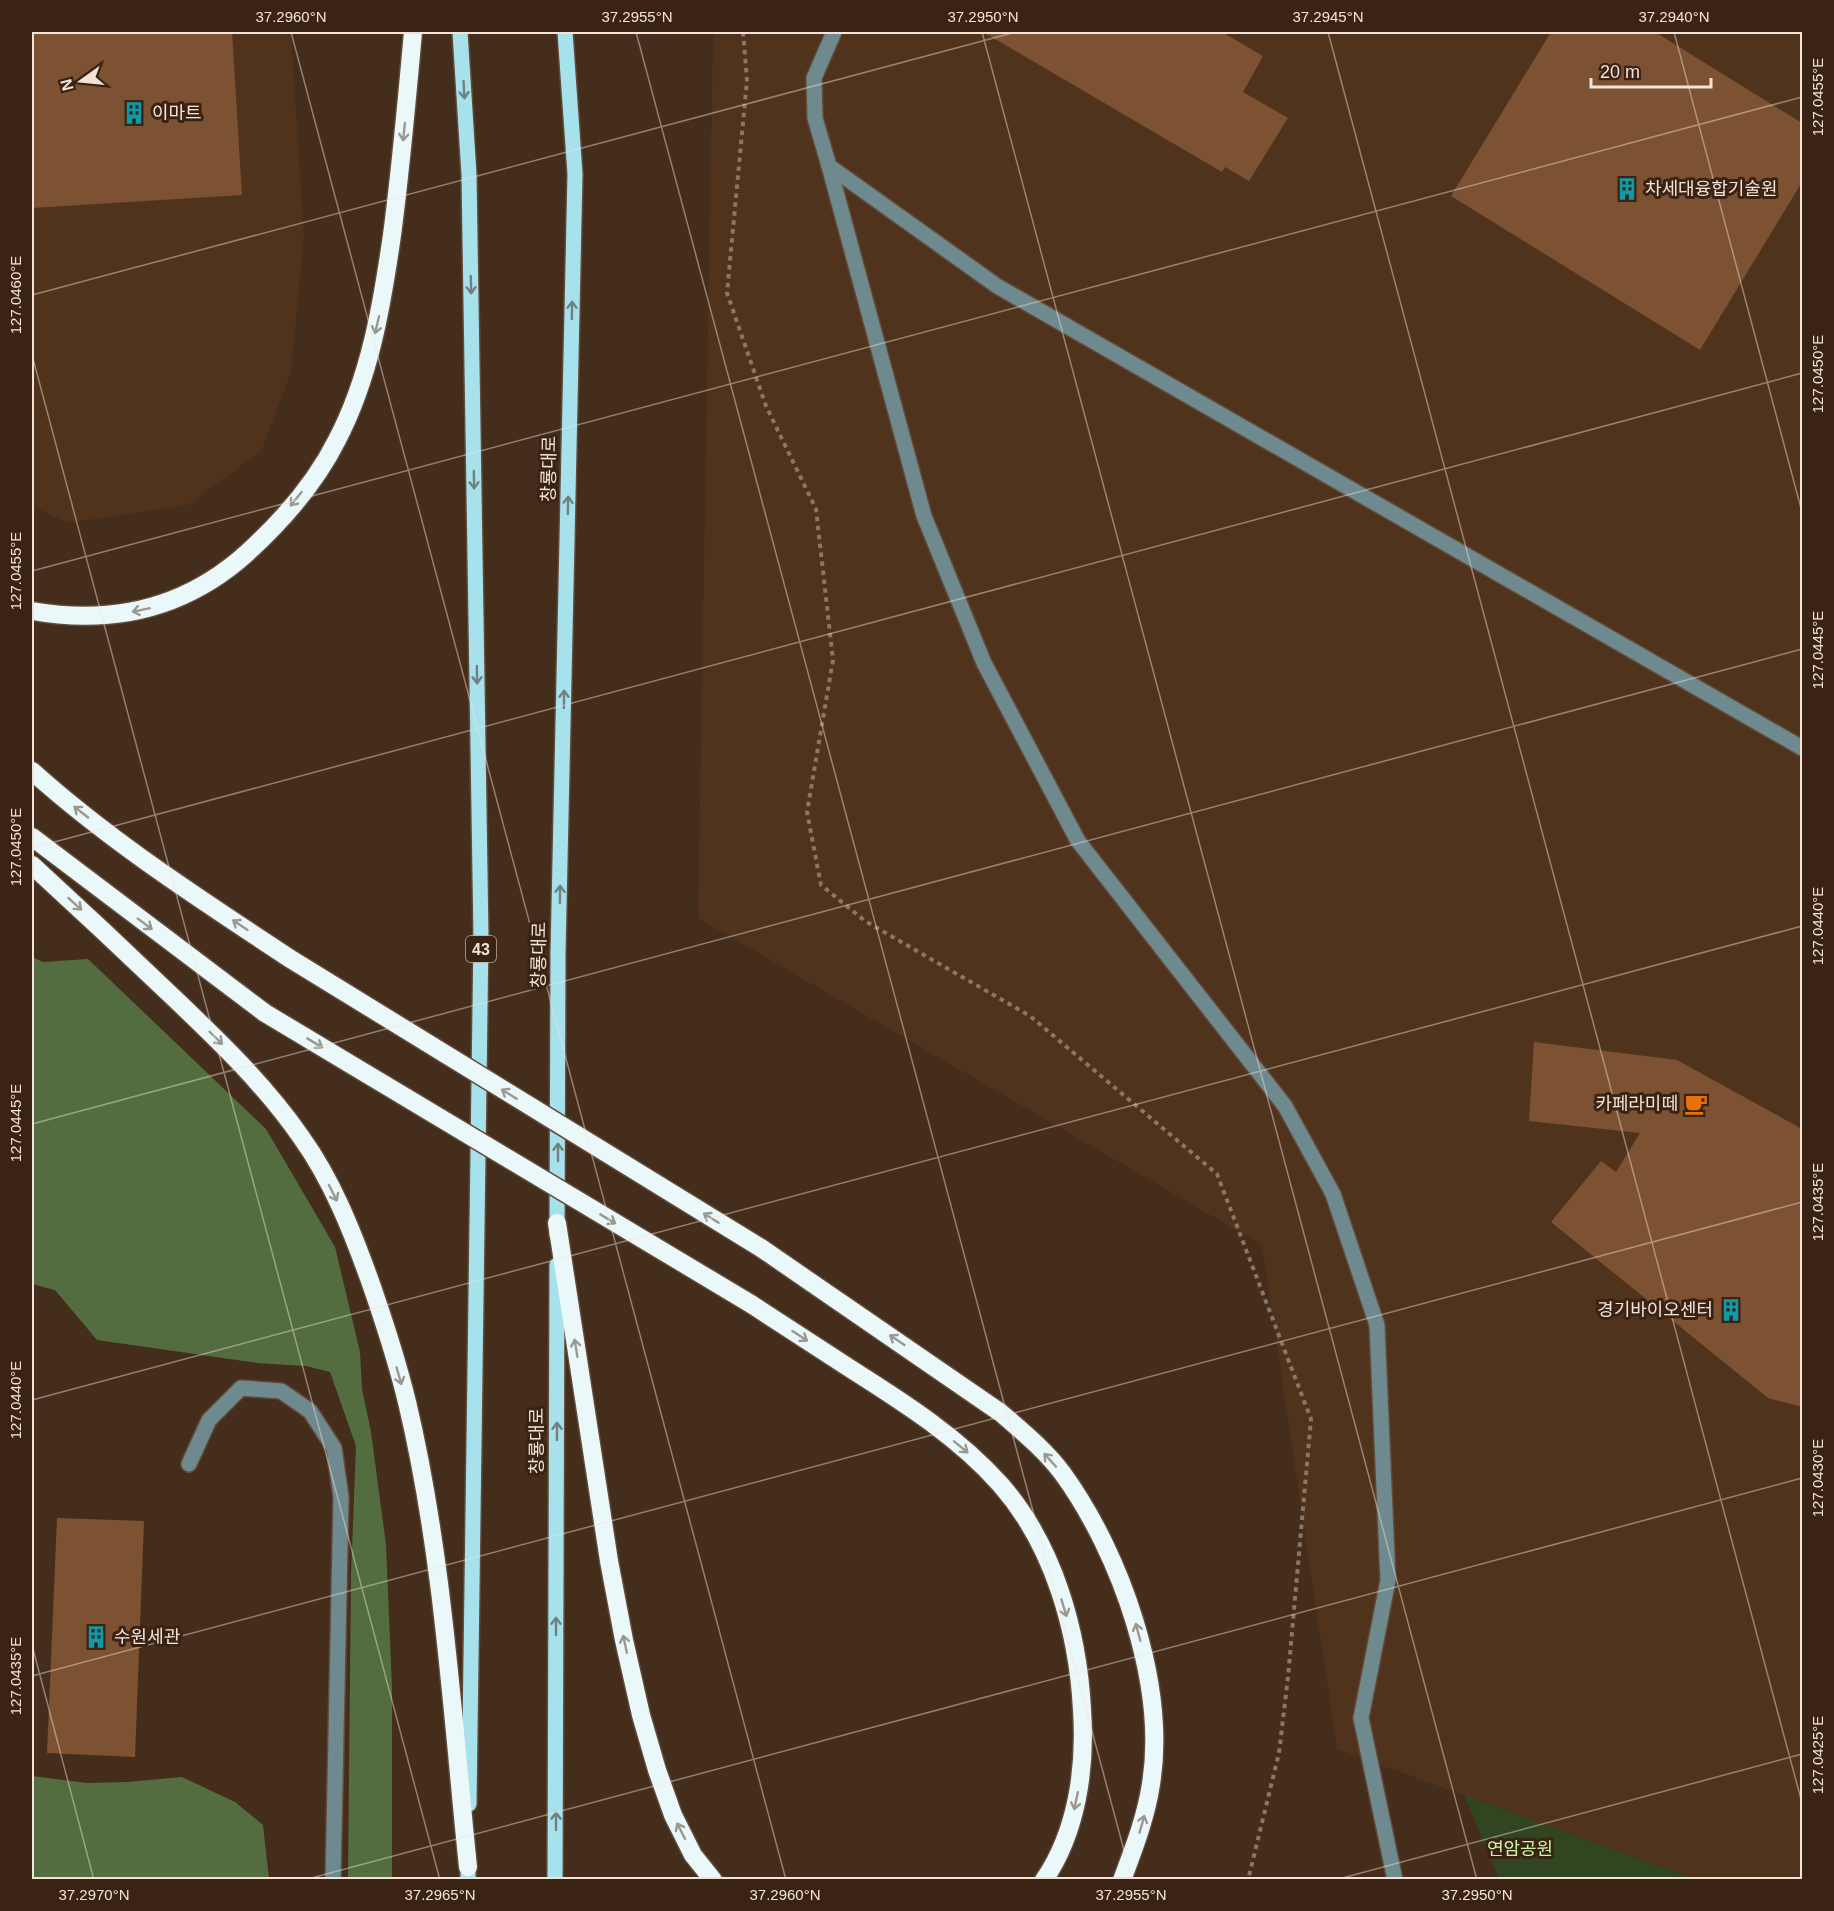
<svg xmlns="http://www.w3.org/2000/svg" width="1834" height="1911" font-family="Arial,'Noto Sans KR',sans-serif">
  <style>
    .built { fill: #50331d }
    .green { fill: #314620 }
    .forest { fill: #546d40 }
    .building { fill: #7c5232 }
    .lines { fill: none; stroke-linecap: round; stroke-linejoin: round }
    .minor-casing { stroke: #614a3a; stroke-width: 18 }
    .major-casing { stroke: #614a3a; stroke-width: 18 }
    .highway-casing { stroke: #614a3a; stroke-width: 21 }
    .path { stroke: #8b7668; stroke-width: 4; stroke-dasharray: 4.5 4.5; stroke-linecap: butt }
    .minor { stroke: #6e8a8f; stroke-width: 15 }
    .major { stroke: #a6e1ec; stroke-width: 15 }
    .highway { stroke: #eaf8fa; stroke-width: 18 }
    .highway-bridge-casing { stroke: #614a3a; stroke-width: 21; stroke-linecap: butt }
    .highway-bridge { stroke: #eaf8fa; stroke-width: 18 }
    .oneway { stroke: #708280 }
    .oneway2 { stroke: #9b9892 }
    .ticks { fill: none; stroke: #f3e3d9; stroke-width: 1.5; stroke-opacity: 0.45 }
    .labels { text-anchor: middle; stroke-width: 6; stroke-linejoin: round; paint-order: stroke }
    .shield { fill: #3a2313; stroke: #bca99e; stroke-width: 1.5 }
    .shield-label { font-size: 16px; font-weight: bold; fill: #f3e3d9 }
    .poi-label { font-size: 18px; fill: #f3e3d9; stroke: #3a2313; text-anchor: start }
    .street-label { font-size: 18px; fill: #f3e3d9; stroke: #3a2313 }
    .park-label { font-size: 18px; fill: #caf3ac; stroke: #3a2313 }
    .neatline { fill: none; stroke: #f3e3d9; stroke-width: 2 }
    .ticks-label { font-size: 15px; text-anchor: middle; fill: #f3e3d9 }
  </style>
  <rect width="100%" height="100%" fill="#452d1c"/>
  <g class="built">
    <path d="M32,32H291L304,237L291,372L261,451L188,505L68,523L32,506Z"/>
    <path d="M713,32H1802V1879H1694L1337,1749L1262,1245L698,918Z"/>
  </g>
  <path class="green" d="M1464,1795L1694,1879H1499Z"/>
  <g class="forest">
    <path d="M32,957L43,962L88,959L266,1129L335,1247L360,1352L362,1389L371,1432L386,1545L392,1688V1879H348L351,1575L356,1446L330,1372L306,1366L257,1363L97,1340L55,1290L32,1284Z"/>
    <path d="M32,1776L87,1783L128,1782L182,1777L235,1802L263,1825L269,1879H32Z"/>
  </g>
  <g class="building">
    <path d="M32,32H232L242,195L32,208Z"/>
    <path d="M983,32H1222L1263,56L1243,92L1288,118L1249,181L1225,167L1222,172Z"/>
    <path d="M1551,32H1655L1802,123V182L1700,350L1451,196Z"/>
    <path d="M1534,1042L1677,1060L1802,1129V1407L1768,1398L1551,1222L1601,1161L1616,1172L1640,1133L1529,1121Z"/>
    <path d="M57,1518L144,1521L135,1757L47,1753Z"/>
  </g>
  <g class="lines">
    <g class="minor-casing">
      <g id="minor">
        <path d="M834,32L814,78L815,118L829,166L997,286L1802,748"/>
        <path d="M829,166L924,516L984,663L1078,841L1285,1106L1333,1194L1377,1325L1388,1580L1361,1718L1395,1880"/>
        <path d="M189,1464L209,1420L241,1388L281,1391L310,1411L334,1448L341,1497L333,1880"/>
      </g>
    </g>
    <g class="major-casing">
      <g id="major">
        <path d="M460,32L469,175L481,937L469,1804"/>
        <path d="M557,1235L558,953L575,174L565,32"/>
        <path d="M468,1880V1855"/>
        <path d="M555,1880L557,1265"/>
      </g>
    </g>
    <g class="highway-casing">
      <g id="highway">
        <path d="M32,611C112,625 185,609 247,553C281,522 316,482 337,440C370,377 382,305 392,235C401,167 407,99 413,32"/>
        <path d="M32,771C111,842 200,899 289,958"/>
        <path d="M32,837L265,1013"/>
        <path d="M32,865C80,909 127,953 174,998C220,1042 265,1085 301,1137C332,1180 352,1231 370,1281C384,1321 397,1361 407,1402C443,1553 452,1713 468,1867"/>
        <path d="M557,1223L609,1561L624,1640L641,1715L657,1770L673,1815L693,1855L713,1880"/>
        <path d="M761,1248L1001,1413C1023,1432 1046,1451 1063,1474C1121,1554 1167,1685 1151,1784C1146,1817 1134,1848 1122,1880"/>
        <path d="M751,1304C786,1327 820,1349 854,1371C906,1404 959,1438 1000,1484C1054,1545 1078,1632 1082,1710C1086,1768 1077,1832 1044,1880"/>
      </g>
    </g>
    <path class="path" d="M743,32L747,80L727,293L766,406L816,509L833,660L807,812L821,885L865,921L1030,1016L1217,1174L1311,1419L1288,1677L1279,1753L1248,1880"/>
    <use href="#minor" class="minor"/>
    <use href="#major" class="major"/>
    <use href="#highway" class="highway"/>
    <g class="highway-bridge-casing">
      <g id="highway-bridge">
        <path d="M289,958L761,1248"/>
        <path d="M265,1013L751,1304"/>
      </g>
    </g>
    <use href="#highway-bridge" class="highway-bridge"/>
  </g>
  <defs><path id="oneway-shaft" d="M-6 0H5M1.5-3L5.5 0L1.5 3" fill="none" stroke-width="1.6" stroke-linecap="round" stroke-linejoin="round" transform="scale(1.5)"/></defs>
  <g class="oneway">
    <use href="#oneway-shaft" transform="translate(464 90) rotate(87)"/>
    <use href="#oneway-shaft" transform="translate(471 285) rotate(89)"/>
    <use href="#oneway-shaft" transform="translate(572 310) rotate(-89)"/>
    <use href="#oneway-shaft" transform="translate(474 480) rotate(89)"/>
    <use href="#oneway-shaft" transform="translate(568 505) rotate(-89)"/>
    <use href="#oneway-shaft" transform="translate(477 675) rotate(89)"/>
    <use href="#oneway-shaft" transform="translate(564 699) rotate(-89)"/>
    <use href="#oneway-shaft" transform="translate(560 894) rotate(-89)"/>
    <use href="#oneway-shaft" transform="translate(558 1152) rotate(-90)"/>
    <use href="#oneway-shaft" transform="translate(557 1431) rotate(-90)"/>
    <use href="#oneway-shaft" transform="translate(556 1626) rotate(-90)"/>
    <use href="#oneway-shaft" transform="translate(556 1821) rotate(-90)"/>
  </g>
  <g class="oneway2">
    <use href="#oneway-shaft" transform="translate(404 132) rotate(96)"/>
    <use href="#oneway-shaft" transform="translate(377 325) rotate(103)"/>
    <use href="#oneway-shaft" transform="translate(296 499) rotate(129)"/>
    <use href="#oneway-shaft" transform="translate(141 610) rotate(168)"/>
    <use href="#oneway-shaft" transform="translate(81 812) rotate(-142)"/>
    <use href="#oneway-shaft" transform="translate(75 904) rotate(42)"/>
    <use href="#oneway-shaft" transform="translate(145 924) rotate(37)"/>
    <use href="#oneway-shaft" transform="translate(240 925) rotate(-146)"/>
    <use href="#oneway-shaft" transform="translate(216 1038) rotate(44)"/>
    <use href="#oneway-shaft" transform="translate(315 1043) rotate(31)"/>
    <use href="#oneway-shaft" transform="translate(509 1094) rotate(-148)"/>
    <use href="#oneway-shaft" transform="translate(333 1193) rotate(63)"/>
    <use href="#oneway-shaft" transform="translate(711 1218) rotate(-148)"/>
    <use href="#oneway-shaft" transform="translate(608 1219) rotate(31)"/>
    <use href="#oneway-shaft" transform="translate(800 1336) rotate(33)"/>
    <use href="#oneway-shaft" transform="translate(897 1340) rotate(-146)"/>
    <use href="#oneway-shaft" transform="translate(576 1348) rotate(-99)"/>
    <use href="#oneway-shaft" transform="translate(399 1376) rotate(74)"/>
    <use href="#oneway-shaft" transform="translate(961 1447) rotate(39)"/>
    <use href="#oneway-shaft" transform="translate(1050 1460) rotate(-132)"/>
    <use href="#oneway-shaft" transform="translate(1064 1608) rotate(73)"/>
    <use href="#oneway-shaft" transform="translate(1138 1632) rotate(-105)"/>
    <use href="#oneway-shaft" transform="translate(625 1644) rotate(-102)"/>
    <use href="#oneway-shaft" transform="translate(1076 1801) rotate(102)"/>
    <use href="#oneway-shaft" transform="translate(1142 1824) rotate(-74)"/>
    <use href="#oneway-shaft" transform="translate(681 1831) rotate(-117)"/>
  </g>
  <path class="ticks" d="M291,32L786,1880M636,32L1132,1880M982,32L1477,1880M1328,32L1802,1803M1674,32L1802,512M32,295L1016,32M32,355L440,1880M32,571L1802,97M32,848L1802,373M32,1124L1802,649M32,1400L1802,926M32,1645L94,1880M32,1676L1802,1202M304,1880L1802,1478M1335,1880L1802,1754"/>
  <defs>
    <g id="building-bare" transform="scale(1.8)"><path d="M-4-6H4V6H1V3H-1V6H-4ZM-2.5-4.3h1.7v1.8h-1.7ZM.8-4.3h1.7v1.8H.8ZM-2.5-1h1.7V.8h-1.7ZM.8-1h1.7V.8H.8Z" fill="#0f9aa8" stroke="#3a2313" stroke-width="2.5" paint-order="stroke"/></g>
    <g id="cafe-bare" transform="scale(1.8)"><path d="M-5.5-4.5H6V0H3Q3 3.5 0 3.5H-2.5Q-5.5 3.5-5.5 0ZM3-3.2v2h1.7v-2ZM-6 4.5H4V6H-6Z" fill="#e8710a" stroke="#3a2313" stroke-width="2.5" paint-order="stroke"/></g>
  </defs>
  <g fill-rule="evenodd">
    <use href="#building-bare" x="134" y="113"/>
    <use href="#building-bare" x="1627" y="189"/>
    <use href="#cafe-bare" x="1696" y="1104"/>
    <use href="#building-bare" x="1731" y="1310"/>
    <use href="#building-bare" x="96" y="1637"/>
  </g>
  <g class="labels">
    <rect class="shield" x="466" y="936" width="30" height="26" rx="4.5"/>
    <g class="shield-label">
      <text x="481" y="955">43</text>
    </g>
    <g class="poi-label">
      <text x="152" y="119">이마트</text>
      <text x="1645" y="195">차세대융합기술원</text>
      <text x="1678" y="1110" text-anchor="end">카페라미떼</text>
      <text x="1713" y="1316" text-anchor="end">경기바이오센터</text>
      <text x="114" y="1643">수원세관</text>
    </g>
    <g class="street-label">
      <text transform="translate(549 469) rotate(-89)" y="6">창룡대로</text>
      <text transform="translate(539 955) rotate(-89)" y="6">창룡대로</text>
      <text transform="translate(537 1441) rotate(-90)" y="6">창룡대로</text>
    </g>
    <g class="park-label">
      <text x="1520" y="1855">연암공원</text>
    </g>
  </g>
  <rect width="1834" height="1911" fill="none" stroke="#3a2313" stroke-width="66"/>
  <g transform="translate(81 81) rotate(255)" stroke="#3a2313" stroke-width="4.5" paint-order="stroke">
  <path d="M0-4.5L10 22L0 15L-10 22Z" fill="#f3e3d9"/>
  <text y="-9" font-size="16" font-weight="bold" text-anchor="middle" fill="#f3e3d9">N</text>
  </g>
  <path d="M1591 78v9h120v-9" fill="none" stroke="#f3e3d9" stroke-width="3"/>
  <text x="1600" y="78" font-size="18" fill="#f3e3d9" stroke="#3a2313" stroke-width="4.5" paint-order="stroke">20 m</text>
  <rect x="33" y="33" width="1768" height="1845" class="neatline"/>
  <g class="ticks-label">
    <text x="291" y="22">37.2960°N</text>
    <text x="637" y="22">37.2955°N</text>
    <text x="983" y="22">37.2950°N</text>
    <text x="1328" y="22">37.2945°N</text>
    <text x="1674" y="22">37.2940°N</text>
    <text transform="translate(1818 97) rotate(-90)" y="5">127.0455°E</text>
    <text transform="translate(16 295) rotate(-90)" y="5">127.0460°E</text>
    <text transform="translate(1818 374) rotate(-90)" y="5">127.0450°E</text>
    <text transform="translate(16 571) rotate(-90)" y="5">127.0455°E</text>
    <text transform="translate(1818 650) rotate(-90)" y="5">127.0445°E</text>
    <text transform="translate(16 847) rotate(-90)" y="5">127.0450°E</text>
    <text transform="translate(1818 926) rotate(-90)" y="5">127.0440°E</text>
    <text transform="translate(16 1123) rotate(-90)" y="5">127.0445°E</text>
    <text transform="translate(1818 1202) rotate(-90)" y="5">127.0435°E</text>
    <text transform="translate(16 1400) rotate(-90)" y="5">127.0440°E</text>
    <text transform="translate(1818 1478) rotate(-90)" y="5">127.0430°E</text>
    <text transform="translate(16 1676) rotate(-90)" y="5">127.0435°E</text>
    <text transform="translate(1818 1755) rotate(-90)" y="5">127.0425°E</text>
    <text x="94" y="1900">37.2970°N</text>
    <text x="440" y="1900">37.2965°N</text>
    <text x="785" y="1900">37.2960°N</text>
    <text x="1131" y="1900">37.2955°N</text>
    <text x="1477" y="1900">37.2950°N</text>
  </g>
</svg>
